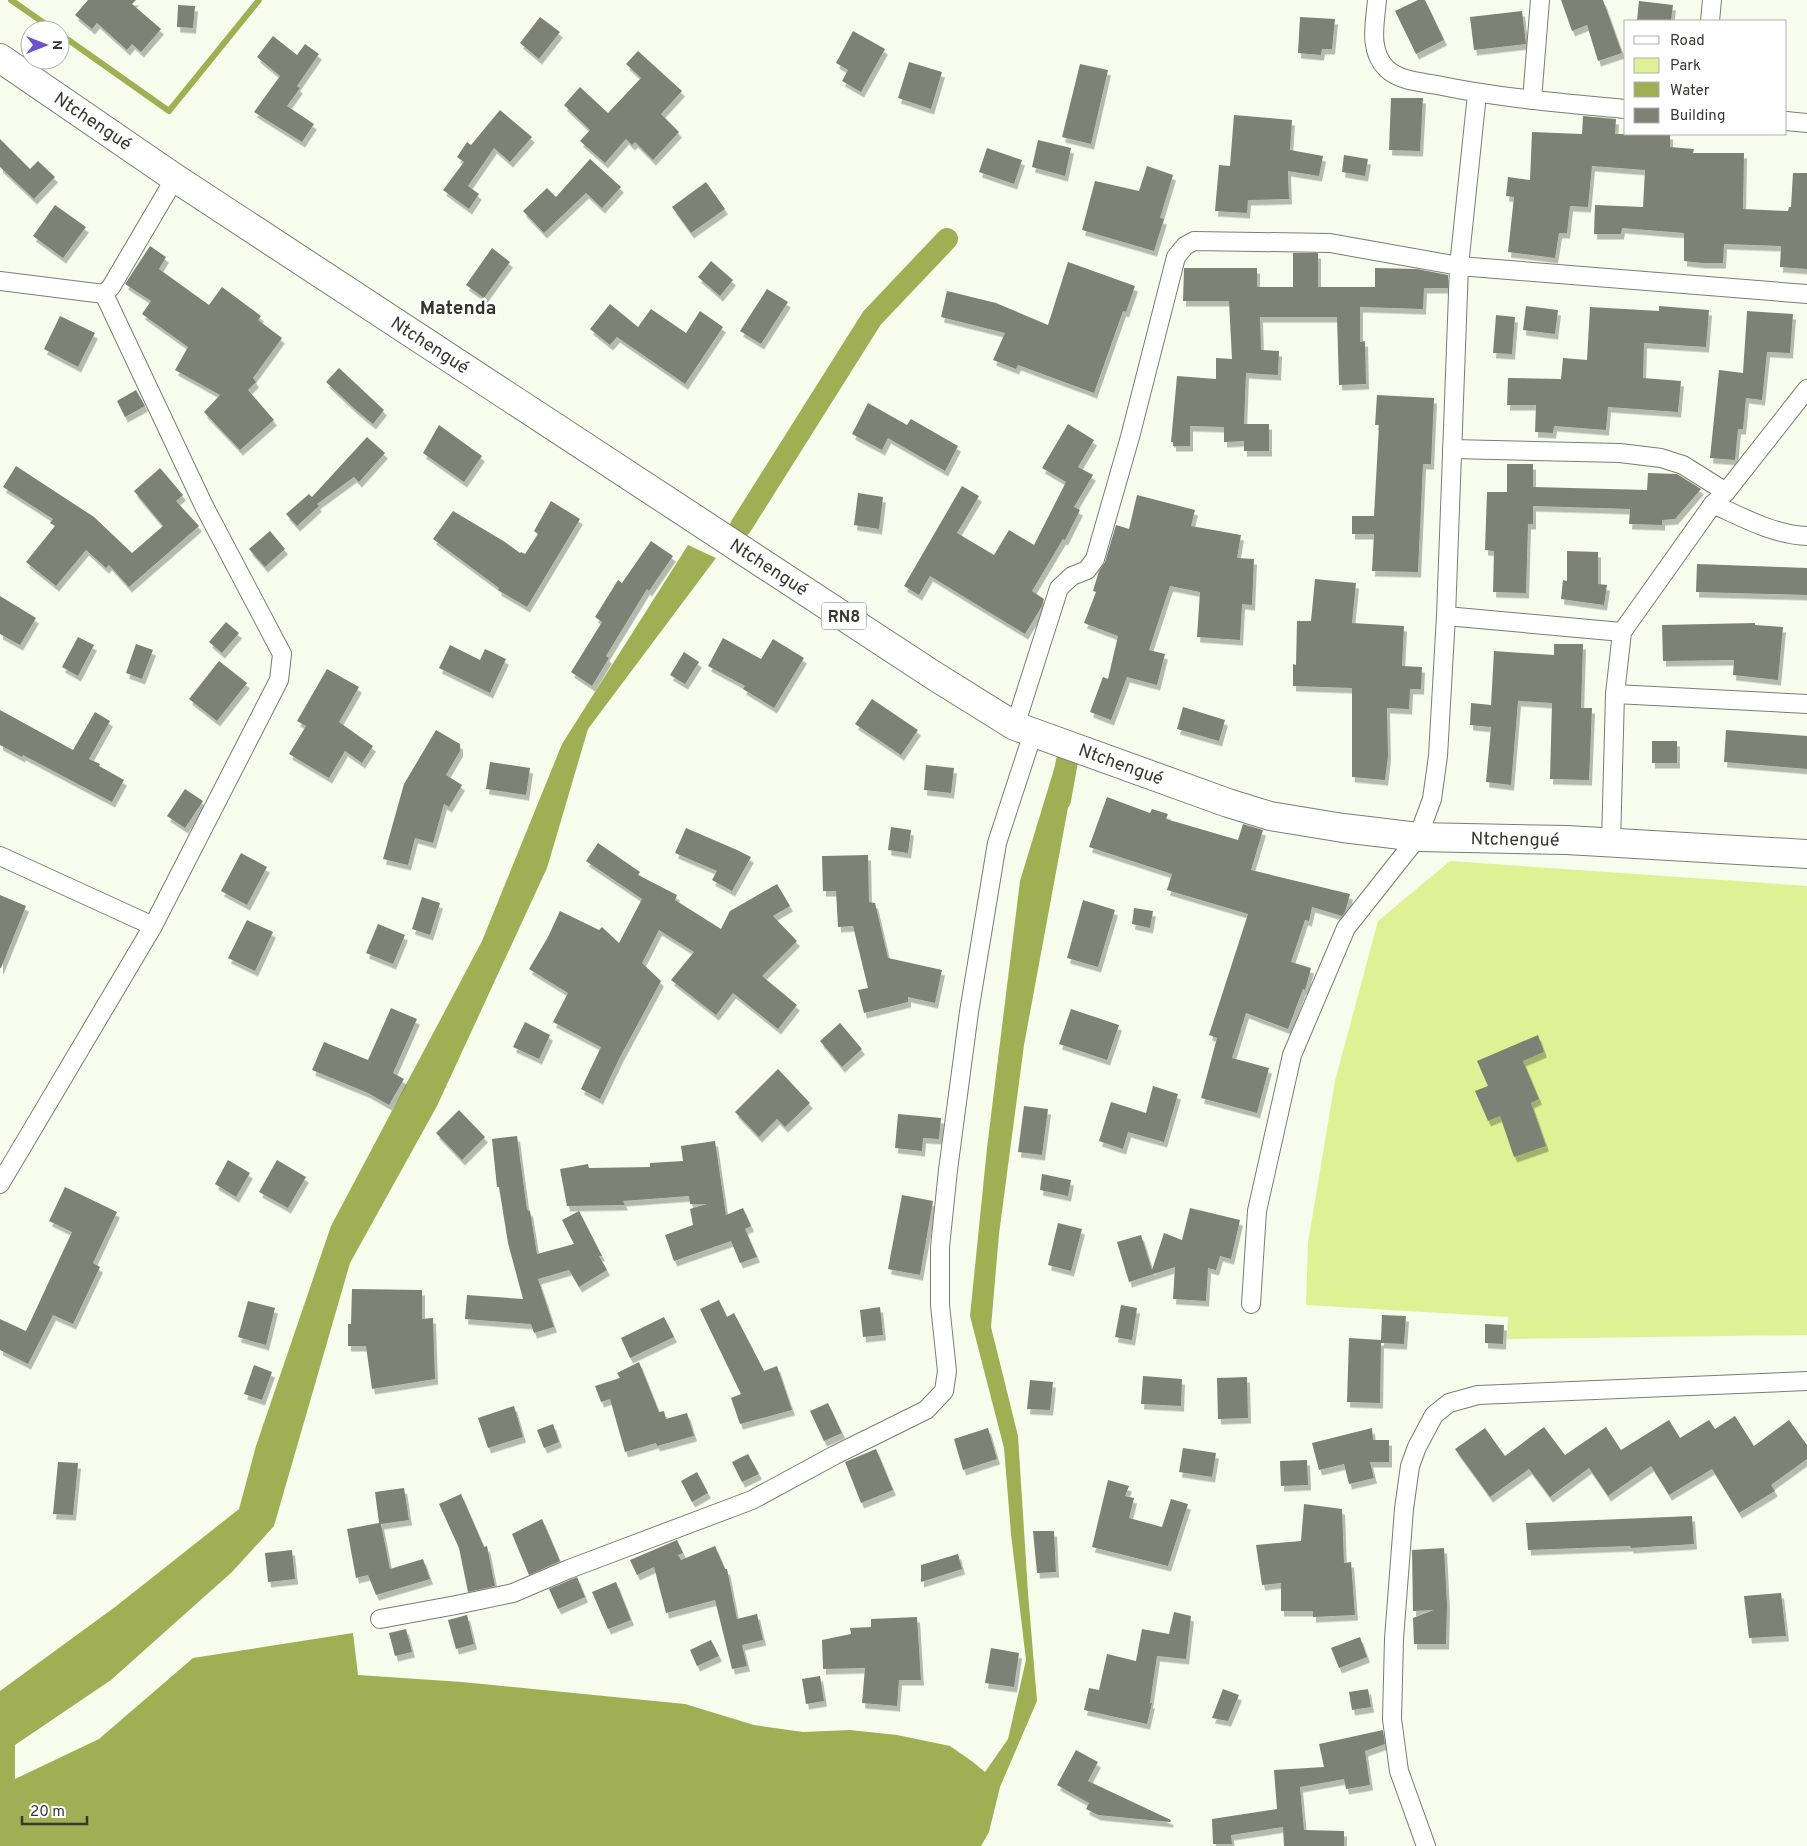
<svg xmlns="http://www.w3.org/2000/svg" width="1807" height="1846" font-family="Overpass,sans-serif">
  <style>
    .green { fill: #dff194 }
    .water { fill: #a0af54 }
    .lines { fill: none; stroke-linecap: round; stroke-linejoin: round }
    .stream { stroke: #a0af54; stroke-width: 6 }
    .canal { stroke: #a0af54; stroke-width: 22 }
    .building { fill: #7e8174; filter: url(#shadow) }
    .minor-casing { stroke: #7a7d70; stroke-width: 20 }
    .primary-casing { stroke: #7a7d70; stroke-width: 30 }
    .minor { stroke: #fff; stroke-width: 18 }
    .primary { stroke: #fff; stroke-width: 28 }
    .labels { text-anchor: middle; stroke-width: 5; stroke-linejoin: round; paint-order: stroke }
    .shield { fill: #fff; stroke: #737470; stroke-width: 1 }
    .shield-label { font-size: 16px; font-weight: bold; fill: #373833 }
    .street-label { font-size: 18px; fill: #373833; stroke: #fff }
    .neighbourhood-label { font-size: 19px; font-weight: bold; fill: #35372c; stroke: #fff }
  </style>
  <defs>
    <filter id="shadow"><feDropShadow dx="3" dy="5.5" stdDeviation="0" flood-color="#0004"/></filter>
  </defs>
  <rect width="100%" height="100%" fill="#f8fced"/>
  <path class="green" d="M1450,861L1807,886V1335L1507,1339L1508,1317L1306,1305L1308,1243L1335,1081L1378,921Z"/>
  <path class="water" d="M688,545L716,558L588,729L547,868L437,1106L350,1263L274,1526L232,1572L111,1680L15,1745V1779L99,1739L193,1658L353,1633L358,1675L462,1682L685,1704L754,1725L803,1732L850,1730L897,1735L950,1746L973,1762L985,1772L1008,1739L1026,1660L1011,1534L1004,1448L970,1316L987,1148L1020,881L1055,766L1074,775L1024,1045L999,1234L991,1327L1018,1436L1028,1593L1037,1701L1000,1787L989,1832L981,1846H0V1691L115,1607L239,1509L256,1446L331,1226L482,941L562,744Z"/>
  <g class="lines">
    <g class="stream">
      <path d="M11,0L54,30"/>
      <path d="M60,34L169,111L259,0"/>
    </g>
    <g class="canal">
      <path d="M741,526L872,318L947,239"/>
      <path d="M1060,800L1067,761"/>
    </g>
  </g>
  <g class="building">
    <path d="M88,0H136L132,4L161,29L141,52L132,44L127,50L97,23L92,29L75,15Z"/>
    <path d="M1418,0H1425L1444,40L1416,54L1395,11Z"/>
    <path d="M1561,0H1603L1622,53L1598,61L1587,25L1572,31Z"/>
    <path d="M1639,1L1673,5L1671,21H1637Z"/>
    <path d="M178,5L195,6L193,28L177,27Z"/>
    <path d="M1522,11L1526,44L1474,50L1470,17Z"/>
    <path d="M540,17L560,32L539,59L520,43Z"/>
    <path d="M1300,17L1335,19L1332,49H1322L1321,55L1298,53Z"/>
    <path d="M853,31L885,49L861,92L842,81L848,70L836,63Z"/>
    <path d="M273,36L297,55L305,44L319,54L297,86L300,88L287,106L314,124L302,142L254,112L280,76L257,57Z"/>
    <path d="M638,51L682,91L661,114L679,132L653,160L635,142L632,145L626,139L605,163L580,141L590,130L564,105L580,87L608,113L641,78L626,64Z"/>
    <path d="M909,62L942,72L931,109L898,98Z"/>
    <path d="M1080,64L1108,70L1091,144L1062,137Z"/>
    <path d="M1391,98H1423L1420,151L1389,150Z"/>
    <path d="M500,110L532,137L510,162L494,148L468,186L479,194L469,209L443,190L464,162L457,157L467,142L471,145Z"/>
    <path d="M1234,115L1292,120L1290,150L1323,156L1319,176L1288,171L1289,199L1248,200L1247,213L1215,211L1219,165L1230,166Z"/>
    <path d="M1583,116L1616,119L1615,134H1670V147L1694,149L1693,153H1744L1743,209L1788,211L1789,207H1791L1793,173H1807V269L1780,267L1781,246L1724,244L1723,263H1702L1684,261V233L1622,228L1621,234H1594L1595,205L1643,207L1645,170L1592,166L1588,207L1570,206L1567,233H1559L1555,258L1508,252L1514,197L1506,196L1508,177L1530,180L1532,132L1582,134Z"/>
    <path d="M0,139L30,169L38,161L55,177L34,199L0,167Z"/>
    <path d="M1038,140L1071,148L1065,176L1032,167Z"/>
    <path d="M987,148L1022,160L1014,184L979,172Z"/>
    <path d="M1344,155L1368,159L1365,176L1342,172Z"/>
    <path d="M590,159L621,187L602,208L586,193L544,233L523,211L547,188L556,197Z"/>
    <path d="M1147,166L1173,175L1160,218L1164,219L1154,251L1082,230L1095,181L1139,191Z"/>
    <path d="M706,182L725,209L691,233L672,207Z"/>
    <path d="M55,205L86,227L63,258L33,236Z"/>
    <path d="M150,246L166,257L159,269L209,305L222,287L261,316L258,320L282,338L253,378L256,382L248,390L274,420L240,450L204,412L220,395L175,370L188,347L142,314L151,301L125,284Z"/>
    <path d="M492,248L510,262L484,298L466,285Z"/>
    <path d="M1293,253H1318V287H1375V268L1417,269L1448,275V288H1424L1423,309L1360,307V342L1365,341L1366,384L1339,385L1337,317H1260L1261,350L1279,351L1278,375L1246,373L1244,424H1269V451H1244V441L1224,442V427L1190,426V446H1173V442H1171L1177,376L1216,379V358L1232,359L1229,301H1183L1184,268H1257V287H1293Z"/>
    <path d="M711,261L733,280L720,296L698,277Z"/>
    <path d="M1068,262L1135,286L1126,312L1123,311L1094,393L1018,365L1016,369L993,360L1005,333L941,317L947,291L996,303L1048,325Z"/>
    <path d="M767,289L788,302L761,344L740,331Z"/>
    <path d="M610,304L638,327L651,309L686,333L700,311L723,327L685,384L617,337L610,345L590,329Z"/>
    <path d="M1526,306L1558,310L1555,334L1523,330Z"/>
    <path d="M1659,306L1709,310L1706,347L1644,343L1643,378L1681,381L1678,412L1608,407L1606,430L1554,426L1553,433L1535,432L1536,405H1507L1508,378L1561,379L1563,358L1587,360L1590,307L1659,311Z"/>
    <path d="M1747,311L1793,314L1790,353L1767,352L1762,400L1746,398L1743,429H1738L1735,460L1710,458L1719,370L1743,373Z"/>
    <path d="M1496,315L1515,317L1512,354L1493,353Z"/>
    <path d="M60,316L95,333L78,367L44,349Z"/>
    <path d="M339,368L384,410L373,424L356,410L326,382Z"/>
    <path d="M136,390L145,406L125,417L117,401Z"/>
    <path d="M1377,395L1434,398L1431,464H1423L1418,572L1372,571L1374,534H1352V516H1374L1379,425H1375Z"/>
    <path d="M868,403L907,425L911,419L958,446L945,471L888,438L882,450L852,434Z"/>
    <path d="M1068,424L1094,440L1078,467L1093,475L1074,507L1080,510L1065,540L1063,539L1032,591L1044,599L1042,606L1025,634L930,576L919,595L904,586L962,486L979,496L957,533L994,555L1009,530L1034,545L1066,482L1042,468Z"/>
    <path d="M439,425L482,456L464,482L423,453Z"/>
    <path d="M367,437L385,453L359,482L354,477L317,504L319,506L297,526L286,514L309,494L312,497Z"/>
    <path d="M1507,464H1533V487L1647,490L1648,473L1677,474L1701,489L1675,519L1662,520V525L1629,524L1630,509L1533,506V524H1528L1526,593L1493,592L1494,551L1485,550L1487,492H1507Z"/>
    <path d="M16,466L94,517L132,553L163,526L134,491L160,468L183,495L176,501L199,526L129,587L109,565L106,568L86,550L56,586L26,562L55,526L50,523L53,519L3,487Z"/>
    <path d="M858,493L883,497L879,529L854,525Z"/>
    <path d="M1137,495L1195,510L1191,526L1241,535L1237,558L1254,559L1252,605L1242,604L1240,640L1197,637L1200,592L1170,586L1149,650L1165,654L1157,685L1127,677L1111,720L1090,712L1103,677L1108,679L1118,636L1084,623L1096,592L1093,591L1099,571L1105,562L1116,525L1129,529Z"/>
    <path d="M551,501L580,519L527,607L498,590L499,588L433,539L453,511L505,542L520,553L521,552L525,554L538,534L534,531Z"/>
    <path d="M270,531L285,549L265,567L249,549Z"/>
    <path d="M651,541L673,556L649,591L647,589L606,656L609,658L592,686L571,672L602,622L595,617L618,580L622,583Z"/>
    <path d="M1567,551L1598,552V584L1607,585L1604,605L1561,599L1563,580L1567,581Z"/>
    <path d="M1697,564L1807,568V595L1696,592Z"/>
    <path d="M1315,579L1356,583L1352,623L1404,626L1402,666L1422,667L1421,689H1410L1409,709L1387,708L1388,756L1385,780L1352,777V688L1293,686V664L1296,665L1297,621H1311Z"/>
    <path d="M0,596L36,618L20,645L0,634Z"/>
    <path d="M226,622L239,633L222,653L209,642Z"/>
    <path d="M1755,623V625L1783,627L1778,680L1733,675L1734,660L1663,661L1662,625Z"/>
    <path d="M78,637L94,645L78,676L62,667Z"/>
    <path d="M723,638L761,659L773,639L804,658L774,708L743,689L745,686L708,666Z"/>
    <path d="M136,644L153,650L142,679L126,673Z"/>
    <path d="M1554,644H1583L1581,708H1592L1589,780L1550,779L1552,703L1518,701L1511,785L1486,782L1491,727L1470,725L1471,703L1491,705L1494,651L1554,655Z"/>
    <path d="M450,645L480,660L485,649L506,659L490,693L439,668Z"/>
    <path d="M684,652L699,662L685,684L670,675Z"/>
    <path d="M219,661L247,683L217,721L189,699Z"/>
    <path d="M327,669L359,687L339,722L373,746L362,763L345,751L329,778L289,754L306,726L297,721Z"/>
    <path d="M872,699L918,730L901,755L855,724Z"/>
    <path d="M1183,707L1225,720L1219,741L1177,729Z"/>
    <path d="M0,710L73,750L95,712L110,721L89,759L100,764L99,766L124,780L112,802L23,755L22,757L0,745Z"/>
    <path d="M436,730L460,744V751L446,775L462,785L449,807L444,804L433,843L415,838L408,865L383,859L404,784Z"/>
    <path d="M1726,730L1807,736V769L1724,762Z"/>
    <rect x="1652" y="741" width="25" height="22"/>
    <path d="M490,762L530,768L526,795L486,789Z"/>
    <path d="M926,765L954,768L951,793L924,790Z"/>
    <path d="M185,789L203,801L185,828L167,816Z"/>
    <path d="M1107,797L1150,813L1152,809L1168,814L1166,819L1238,840L1243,824L1263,830L1251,870L1350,894L1345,912L1342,916L1312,907L1309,921L1305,920L1291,962L1311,968L1305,990L1303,989L1288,1029L1246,1013L1232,1058L1269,1068L1257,1113L1201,1098L1217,1038L1209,1035L1248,914L1167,890L1172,874L1089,847Z"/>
    <path d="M891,827L911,830L908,853L888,850Z"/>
    <path d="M686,828L737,850L751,857L732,891L712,880L717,871L675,853Z"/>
    <path d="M598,843L640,872L638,875L677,895L675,900L721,929L730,911L777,884L790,906L773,916L797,941L762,976L797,1005L778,1029L733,993L716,1015L671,980L694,952L659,930L642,963L661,981L620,1057L600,1099L581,1089L601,1047L553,1022L568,993L529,969L548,937L560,911L599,930L602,927L619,943L642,899L586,861Z"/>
    <path d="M241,853L267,867L247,905L221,891Z"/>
    <path d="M868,855L869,902L875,903L888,958L942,970L935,1003L908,997V1002L864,1013L858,990L868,988L853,926L838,927L836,891H823L822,856Z"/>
    <path d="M0,895L26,906L1,968H0Z"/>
    <path d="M422,897L440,903L430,935L412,929Z"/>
    <path d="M1083,900L1115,910L1098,967L1067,958Z"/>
    <path d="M1134,908L1153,911L1150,928L1132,924Z"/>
    <path d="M247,920L273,932L255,971L228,958Z"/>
    <path d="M378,924L405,935L393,964L366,953Z"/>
    <path d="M391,1008L417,1019L393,1073L404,1079L389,1105L368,1093L312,1070L324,1042L368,1060Z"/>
    <path d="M1071,1009L1119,1025L1107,1060L1059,1044Z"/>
    <path d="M525,1022L550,1035L539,1059L513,1047Z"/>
    <path d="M840,1023L862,1049L842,1067L820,1041Z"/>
    <path d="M1538,1035L1544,1052L1523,1061L1539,1099L1531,1103L1546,1146L1514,1157L1500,1116L1488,1121L1475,1091L1488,1086L1477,1061Z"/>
    <path d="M778,1069L810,1103L785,1127L777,1119L759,1137L735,1112Z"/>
    <path d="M1153,1086L1178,1094L1164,1142L1128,1132L1123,1149L1099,1141L1111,1102L1146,1113Z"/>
    <path d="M1024,1106L1048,1109L1042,1155L1018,1152Z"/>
    <path d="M459,1110L485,1137L462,1160L436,1133Z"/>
    <path d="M898,1114L941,1118L939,1139L923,1138L922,1151L895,1148Z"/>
    <path d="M517,1136L527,1210L530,1211L537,1254L574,1244L562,1220L579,1211L602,1256H599L607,1270L579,1287L569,1270L538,1279L554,1327L534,1333L531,1324L465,1319L467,1295L523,1299L508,1243L499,1187H497L492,1139Z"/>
    <path d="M715,1141L726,1215L743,1208L751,1226L745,1229L757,1257L740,1263L731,1241L674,1261L665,1235L693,1225L690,1209L707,1204H690L689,1196L623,1201L625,1205L567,1206L560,1169L588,1164L589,1168L650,1167V1163L683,1161L681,1146Z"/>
    <path d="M228,1160L250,1173L236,1197L215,1184Z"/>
    <path d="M277,1160L306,1177L288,1208L259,1192Z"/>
    <path d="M1042,1174L1071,1180L1068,1196L1040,1190Z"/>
    <path d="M65,1187L117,1212L93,1263L100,1267L73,1324L53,1315L28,1364L0,1350V1319L26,1331L72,1232L49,1221Z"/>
    <path d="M902,1195L933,1201L920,1275L888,1269Z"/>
    <path d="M1190,1208L1240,1220L1231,1259L1220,1256L1216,1270L1208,1268L1206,1301L1173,1299L1175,1267L1129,1282L1117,1242L1141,1235L1152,1270L1164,1233L1182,1240Z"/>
    <path d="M1058,1223L1082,1229L1071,1271L1048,1265Z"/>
    <path d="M352,1289L422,1290V1319L433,1318L435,1379L372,1389L366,1346H348V1324H351Z"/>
    <path d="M719,1300L727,1317L734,1313L764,1371L777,1366L792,1410L740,1424L731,1398L741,1394L700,1309Z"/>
    <path d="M248,1301L275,1308L266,1345L238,1337Z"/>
    <path d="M1121,1305L1137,1308L1132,1340L1115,1337Z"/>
    <path d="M880,1307L883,1335L863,1337L860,1310Z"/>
    <path d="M1382,1315L1406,1316L1404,1344L1381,1343L1380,1403L1347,1402L1349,1338L1381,1340Z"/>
    <path d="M664,1317L674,1337L630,1358L621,1338Z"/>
    <path d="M1485,1324L1504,1325L1503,1344L1485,1343Z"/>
    <path d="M639,1362L659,1412L664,1411L666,1419L687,1413L694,1436L657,1446L656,1443L625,1452L610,1399L601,1402L595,1386L620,1378L617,1373Z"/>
    <path d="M254,1365L272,1372L262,1400L244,1394Z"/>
    <path d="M1143,1376L1182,1379L1181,1406L1141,1404Z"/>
    <path d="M1247,1377L1248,1418L1218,1419L1217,1378Z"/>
    <path d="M1030,1380L1053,1382L1050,1410L1027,1409Z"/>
    <path d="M828,1403L842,1433L824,1441L810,1411Z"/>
    <path d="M514,1406L523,1437L488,1448L478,1418Z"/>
    <path d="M1735,1416L1754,1446L1789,1420L1807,1445V1459L1771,1485L1775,1491L1739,1513L1712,1469L1669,1495L1651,1466L1608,1496L1589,1468L1550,1497L1529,1469L1490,1497L1455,1449L1485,1428L1505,1456L1544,1427L1565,1455L1606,1427L1621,1450L1669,1420L1680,1438L1709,1420L1715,1429Z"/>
    <path d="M553,1424L559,1442L544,1448L537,1430Z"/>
    <path d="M988,1428L997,1459L963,1470L954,1439Z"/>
    <path d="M1372,1428L1373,1440H1389V1462H1370L1374,1478L1349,1484L1344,1464L1319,1470L1312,1443Z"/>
    <path d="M1183,1448L1216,1453L1212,1477L1179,1472Z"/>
    <path d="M876,1449L893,1490L861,1503L845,1462Z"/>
    <path d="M748,1454L759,1474L742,1482L732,1462Z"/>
    <path d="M1307,1460L1308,1485L1281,1486L1280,1461Z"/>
    <path d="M58,1462L78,1463L73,1515L53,1514Z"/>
    <path d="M697,1472L708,1493L692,1502L681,1481Z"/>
    <path d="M1108,1480L1129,1486L1125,1496L1134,1498L1129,1518L1162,1527L1171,1499L1188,1504L1168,1566L1092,1547Z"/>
    <path d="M404,1488L409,1520L381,1524L390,1569L423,1559L430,1579L376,1595L368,1575L356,1578L347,1529L379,1523L375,1492Z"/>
    <path d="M461,1494L484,1547L487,1546L495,1586L468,1592L459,1548L439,1504Z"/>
    <path d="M1304,1504L1342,1509L1344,1563L1351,1562L1355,1615L1313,1617V1611H1281V1583L1262,1585L1256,1545L1301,1541Z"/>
    <path d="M1692,1516L1694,1544L1631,1548L1630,1546L1528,1550L1526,1523Z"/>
    <path d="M542,1519L560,1561L529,1575L512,1534Z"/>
    <path d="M1033,1531H1054L1056,1572L1037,1573Z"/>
    <path d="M677,1540L683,1553L678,1555L681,1560L715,1546L725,1569H727L737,1619L757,1614L763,1640L742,1645L747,1666L732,1669L715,1600L666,1613L654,1567L637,1575L630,1560Z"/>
    <path d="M1444,1548L1447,1605L1446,1644H1414L1413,1618L1434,1610L1413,1611L1412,1550Z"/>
    <path d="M292,1550L295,1579L268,1582L265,1553Z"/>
    <path d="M958,1554L962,1569L921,1582V1565Z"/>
    <path d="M577,1577L585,1597L558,1609L549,1589Z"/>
    <path d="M616,1582L631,1620L608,1629L592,1592Z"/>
    <path d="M1781,1593L1786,1636L1749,1638L1744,1596Z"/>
    <path d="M1174,1612L1191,1616L1186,1659L1157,1656L1150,1703H1152L1147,1724L1084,1710L1089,1688L1099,1690L1107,1654L1136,1661L1142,1629L1169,1634Z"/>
    <path d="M467,1615L474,1644L456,1649L448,1620Z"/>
    <path d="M917,1617L921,1680H899L897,1706L862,1703L865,1668L823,1669L822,1640L851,1634L850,1628L871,1627V1619Z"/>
    <path d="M406,1629L412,1652L395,1656L389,1633Z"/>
    <path d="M1360,1637L1367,1657L1339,1668L1331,1648Z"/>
    <path d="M711,1640L719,1656L697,1666L690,1650Z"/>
    <path d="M991,1648L1019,1653L1014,1687L985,1683Z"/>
    <path d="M820,1676L824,1701L806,1704L802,1679Z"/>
    <path d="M1223,1689L1239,1695L1228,1721L1212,1718Z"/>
    <path d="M1368,1689L1371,1707L1352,1710L1349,1692Z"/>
    <path d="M1383,1730L1385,1744L1365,1751L1370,1785L1346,1789L1344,1779L1300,1787L1304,1830L1344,1831V1846H1284L1283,1827L1231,1835L1232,1844H1213L1212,1819L1277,1809L1274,1770L1324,1767L1319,1744Z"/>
    <path d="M1076,1750L1098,1762L1088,1781L1171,1820L1170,1822L1098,1815L1086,1809L1089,1803L1057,1785Z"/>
  </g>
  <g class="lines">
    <g class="minor-casing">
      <g id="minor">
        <path d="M1377,0C1375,23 1368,51 1387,69C1400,81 1420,82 1437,85C1499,98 1562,103 1626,109"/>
        <path d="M1710,21L1712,0"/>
        <path d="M1532,100L1540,0"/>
        <path d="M1786,121L1807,123"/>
        <path d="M0,281L104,294"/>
        <path d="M104,294L111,287L175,178"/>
        <path d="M1452,449L1620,453L1661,458L1683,465L1726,492"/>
        <path d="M1713,504C1742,517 1774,535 1807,536"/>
        <path d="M1446,616L1622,632"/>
        <path d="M1615,694L1807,704"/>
        <path d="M1015,726L1059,588L1072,576L1087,570L1095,559L1130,437L1176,257L1185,246L1194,241L1330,243L1459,266L1477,94"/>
        <path d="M1611,843L1615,694L1622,632L1713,504L1726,492L1807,389"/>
        <path d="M0,856L153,926"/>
        <path d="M0,1184L153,926L279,680L282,654L204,506L104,294"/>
        <path d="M1251,1304L1257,1211L1292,1055L1346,928L1418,837L1432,799L1438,756L1446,616L1459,266L1807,294"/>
        <path d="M380,1619L456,1605L513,1593L569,1569L752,1500L835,1455L926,1410L944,1391L947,1371L940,1305V1247L948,1170L969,1012L997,843L1033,733"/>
        <path d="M1426,1846L1399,1771L1392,1719L1394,1639L1404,1509L1410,1466L1417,1447L1434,1415L1449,1403L1478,1395L1807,1381"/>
      </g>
    </g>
    <g class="primary-casing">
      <path id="primary" d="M0,58L175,178L933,675L1015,726L1228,803L1270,816L1343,828L1418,837L1567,840L1807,854"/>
    </g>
    <use href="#minor" class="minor"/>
    <use href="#primary" class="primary"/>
  </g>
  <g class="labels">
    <rect class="shield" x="821.5" y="602.5" width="45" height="27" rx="4"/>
    <g class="shield-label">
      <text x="844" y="622">RN8</text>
    </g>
    <g class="street-label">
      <text transform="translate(93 121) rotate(34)" y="6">Ntchengué</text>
      <text transform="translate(430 345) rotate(33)" y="6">Ntchengué</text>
      <text transform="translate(769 567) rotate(33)" y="6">Ntchengué</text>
      <text transform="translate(1121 764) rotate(20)" y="6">Ntchengué</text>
      <text transform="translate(1515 839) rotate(1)" y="6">Ntchengué</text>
    </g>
    <g class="neighbourhood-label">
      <text x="458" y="314">Matenda</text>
    </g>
  </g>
  <rect x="1624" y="20" width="162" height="115" fill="#ffffff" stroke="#afafad"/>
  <rect x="1634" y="36" width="25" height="8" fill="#ffffff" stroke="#afafad"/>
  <text x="1670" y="45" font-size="15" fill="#373833">Road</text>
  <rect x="1634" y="58" width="25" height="15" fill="#dff194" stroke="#afafad"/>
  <text x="1670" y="70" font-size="15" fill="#373833">Park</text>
  <rect x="1634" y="82" width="25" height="15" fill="#a0af54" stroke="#afafad"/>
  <text x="1670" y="95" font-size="15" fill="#373833">Water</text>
  <rect x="1634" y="108" width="25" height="15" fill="#7e8174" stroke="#afafad"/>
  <text x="1670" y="120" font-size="15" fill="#373833">Building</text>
  <g transform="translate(45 45) rotate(90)"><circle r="24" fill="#ffffff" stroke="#afafad"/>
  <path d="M0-4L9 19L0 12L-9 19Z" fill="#6f51ca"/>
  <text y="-8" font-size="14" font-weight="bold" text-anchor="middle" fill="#373833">N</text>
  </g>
  <path d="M22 1816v8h65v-8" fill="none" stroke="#373833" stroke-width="2.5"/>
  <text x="30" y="1816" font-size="15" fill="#373833" stroke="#ffffff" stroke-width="4" paint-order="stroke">20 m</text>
</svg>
